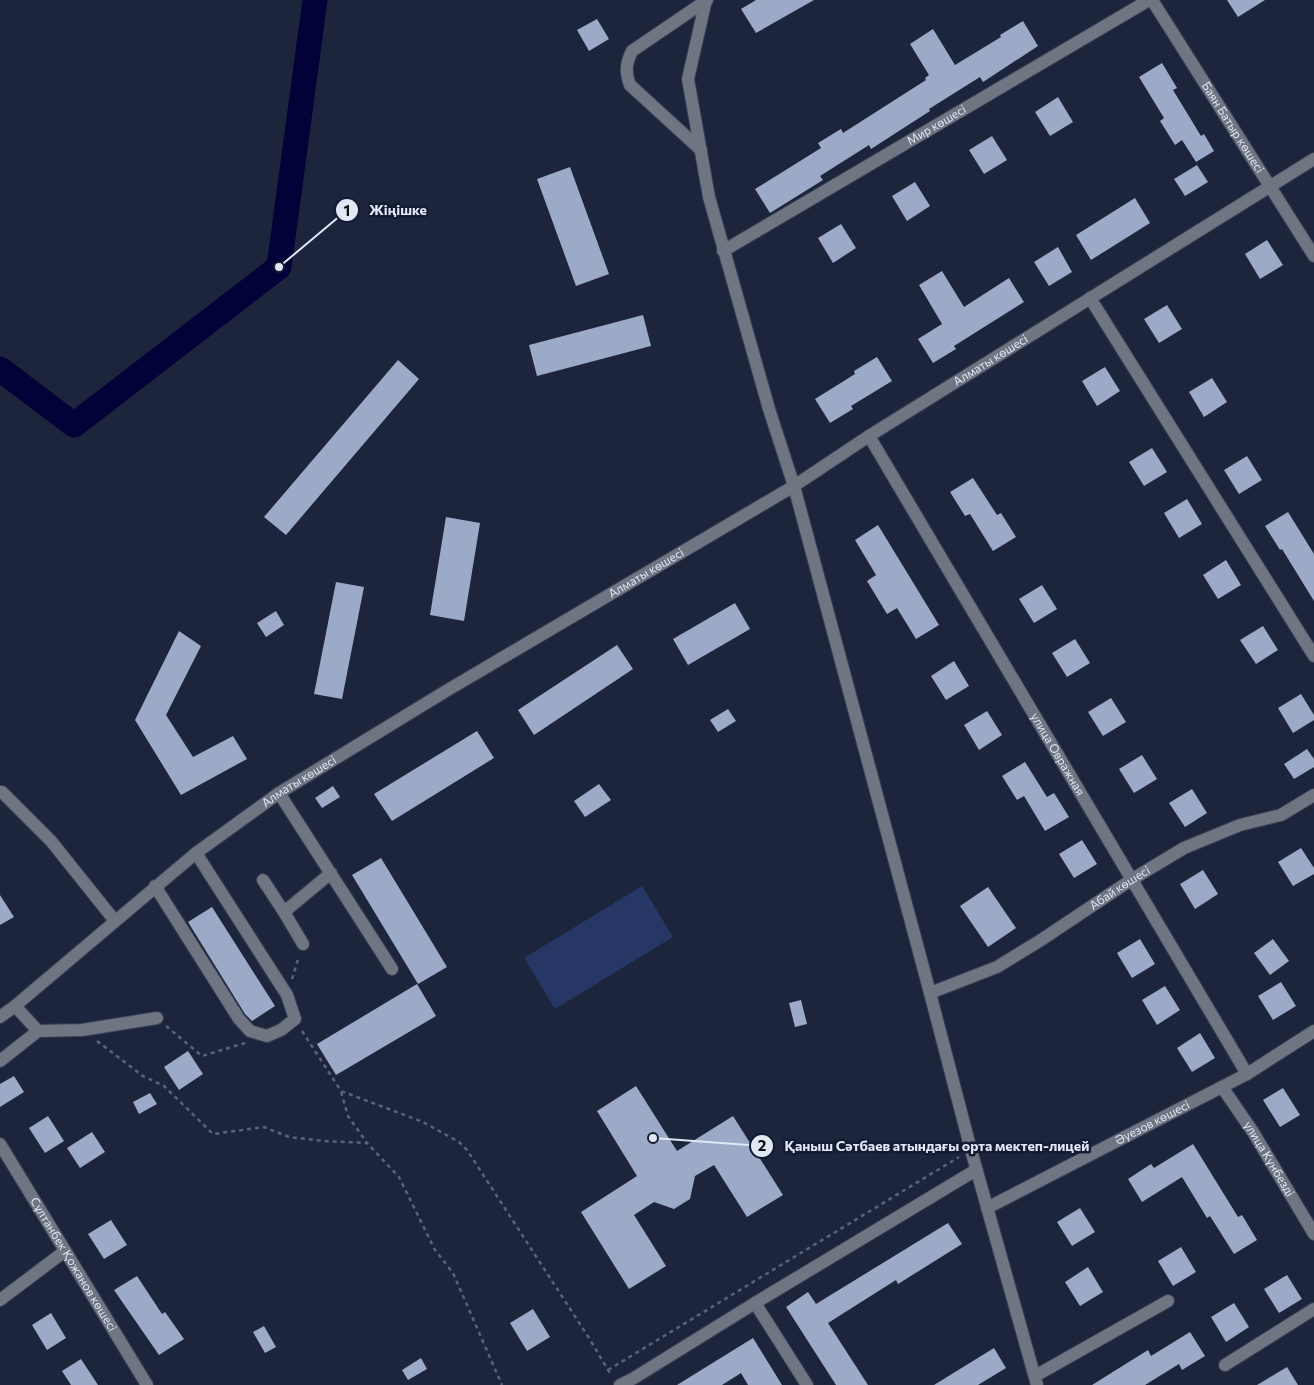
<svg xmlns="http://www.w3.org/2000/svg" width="1314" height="1385" font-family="Commissioner,sans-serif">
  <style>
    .green { fill: #263766 }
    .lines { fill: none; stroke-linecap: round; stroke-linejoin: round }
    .river { stroke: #020239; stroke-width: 25 }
    .building { fill: #9daac7 }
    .minor-casing { stroke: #374056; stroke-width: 14 }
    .path { stroke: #5b6377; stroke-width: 2.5; stroke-dasharray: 4 4; stroke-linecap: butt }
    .minor { stroke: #6f7581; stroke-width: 12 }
    .labels { text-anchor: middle; stroke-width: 5; stroke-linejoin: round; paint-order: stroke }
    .street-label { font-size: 12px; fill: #e0e7f6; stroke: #131c31 }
    .leader { fill: none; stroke: #e0e7f6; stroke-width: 2 }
    .callout-dot { fill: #e0e7f6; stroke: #131c31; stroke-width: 2 }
    .mark-label { font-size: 15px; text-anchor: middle; font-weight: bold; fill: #111 }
    .callout-label { font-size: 14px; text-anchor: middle; font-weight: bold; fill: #e0e7f6; stroke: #131c31; stroke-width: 5; stroke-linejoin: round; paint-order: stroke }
  </style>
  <rect width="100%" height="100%" fill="#1c253c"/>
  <path class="green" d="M642,886L673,937L555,1009L524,958Z"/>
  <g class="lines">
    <path class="river" d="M0,369L74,425L279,267L315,0"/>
  </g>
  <g class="building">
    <path d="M756,0H814L756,33L741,9Z"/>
    <path d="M1227,0H1265L1238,17Z"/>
    <path d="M597,19L609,39L589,51L577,30Z"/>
    <path d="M1023,21L1038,46L983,82L980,77L929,109L930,111L871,149L869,145L820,176L823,180L770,213L755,189L821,148L818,143L841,129L843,133L926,80L925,78L929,75L910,44L933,29L955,65L1001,37L1000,35Z"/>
    <path d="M1162,63L1177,88L1173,90L1201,136L1204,134L1214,151L1196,162L1182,140L1175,145L1160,121L1164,118L1139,77Z"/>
    <path d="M1058,97L1073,122L1050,136L1035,112Z"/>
    <path d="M992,136L1007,160L984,174L969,150Z"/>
    <path d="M1197,165L1208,182L1185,196L1174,179Z"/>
    <path d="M570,167L609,274L576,286L537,179Z"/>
    <path d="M915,182L930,206L907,221L892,196Z"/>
    <path d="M1135,198L1150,223L1091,260L1076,235Z"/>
    <path d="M841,224L856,248L833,263L818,238Z"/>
    <path d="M1267,240L1283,265L1260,279L1245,254Z"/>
    <path d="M1058,247L1072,272L1049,286L1034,262Z"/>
    <path d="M942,271L964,307L1009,278L1024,302L954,346L956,349L933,363L918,339L942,324L919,285Z"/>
    <path d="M1167,305L1182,329L1159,343L1144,319Z"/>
    <path d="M643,315L651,346L537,376L529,345Z"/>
    <path d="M877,357L892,381L851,406L853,409L830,423L815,399L855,374L854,371Z"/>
    <path d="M398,360L419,379L286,535L264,517Z"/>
    <path d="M1105,367L1120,391L1097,406L1082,381Z"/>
    <path d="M1212,378L1227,402L1204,417L1189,392Z"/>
    <path d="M1152,448L1167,472L1144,486L1129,462Z"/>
    <path d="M1247,456L1262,480L1239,494L1224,470Z"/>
    <path d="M973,478L997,515L1001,513L1016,537L993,551L970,514L965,516L950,492Z"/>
    <path d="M1187,499L1202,524L1179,538L1164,513Z"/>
    <path d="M1288,512L1314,554V601L1282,549L1280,550L1265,526Z"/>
    <path d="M446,517L480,523L464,621L430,615Z"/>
    <path d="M878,525L939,625L916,639L897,608L887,614L867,581L876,575L855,540Z"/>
    <path d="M1226,560L1241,585L1218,599L1203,575Z"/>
    <path d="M336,582L364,587L342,699L314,694Z"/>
    <path d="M1042,585L1057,609L1034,623L1019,599Z"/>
    <path d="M735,603L750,629L688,665L673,639Z"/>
    <path d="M276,611L284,625L266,637L257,623Z"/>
    <path d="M1263,626L1278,650L1256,664L1240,640Z"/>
    <path d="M179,631L201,646L166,715L193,757L233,736L247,759L181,795L135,720Z"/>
    <path d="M1075,639L1090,663L1067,677L1052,653Z"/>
    <path d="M617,645L633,669L534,735L518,710Z"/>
    <path d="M954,661L969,686L946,700L931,676Z"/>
    <path d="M1301,694L1314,715V720L1293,733L1278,708Z"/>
    <path d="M1111,698L1126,722L1103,736L1088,712Z"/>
    <path d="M728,709L736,721L718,732L710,720Z"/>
    <path d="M987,711L1002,735L979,750L964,725Z"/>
    <path d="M477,731L494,758L392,821L374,794Z"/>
    <path d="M1307,749L1314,759V767L1294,779L1284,764Z"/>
    <path d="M1142,755L1157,779L1134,793L1119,769Z"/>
    <path d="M1025,762L1047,797L1054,793L1069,817L1045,831L1024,796L1017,800L1002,776Z"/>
    <path d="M599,784L611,800L585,817L574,801Z"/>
    <path d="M333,786L340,797L322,808L315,798Z"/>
    <path d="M1192,789L1207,813L1185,827L1169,803Z"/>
    <path d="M1082,840L1097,864L1074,878L1059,854Z"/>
    <path d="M1301,848L1314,868V874L1293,886L1278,862Z"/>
    <path d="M381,858L447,967L418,984L352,875Z"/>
    <path d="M1203,870L1218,894L1195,909L1180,884Z"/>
    <path d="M988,887L1016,928L988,947L960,906Z"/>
    <path d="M0,895L14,917L0,925Z"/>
    <path d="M212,907L275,1006L252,1021L245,1014L188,922Z"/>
    <path d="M1140,939L1155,964L1132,978L1117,953Z"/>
    <path d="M1273,939L1289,961L1270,975L1254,953Z"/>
    <path d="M1281,982L1296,1006L1273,1020L1258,996Z"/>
    <path d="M417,984L436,1016L336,1075L317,1044Z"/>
    <path d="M1165,986L1180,1010L1157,1025L1142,1000Z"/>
    <path d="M801,1000L807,1024L795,1027L789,1003Z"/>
    <path d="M1200,1033L1215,1058L1192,1072L1177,1048Z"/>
    <path d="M188,1051L203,1074L179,1090L164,1067Z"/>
    <path d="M14,1076L24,1092L0,1107V1084Z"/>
    <path d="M636,1086L677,1151L733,1116L783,1195L747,1217L714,1165L695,1176L690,1199L674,1209L654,1202L634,1215L666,1266L629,1289L581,1212L637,1176L597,1111Z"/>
    <path d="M1283,1088L1300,1115L1280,1127L1263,1100Z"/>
    <path d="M150,1093L157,1104L139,1114L133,1102Z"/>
    <path d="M48,1116L64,1141L45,1153L29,1128Z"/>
    <path d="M92,1132L105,1152L80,1168L67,1148Z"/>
    <path d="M1193,1144L1238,1217L1242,1215L1257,1240L1234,1254L1210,1216L1207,1218L1182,1177L1142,1202L1128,1179L1151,1164L1154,1168Z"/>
    <path d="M1080,1208L1095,1232L1072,1246L1057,1222Z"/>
    <path d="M111,1220L127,1245L104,1259L88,1234Z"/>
    <path d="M948,1223L962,1244L898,1284L896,1280L828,1323L868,1385H836L786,1307L808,1292L816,1304Z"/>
    <path d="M1181,1247L1196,1272L1173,1286L1158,1261Z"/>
    <path d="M1088,1267L1103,1292L1080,1306L1065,1282Z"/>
    <path d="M1287,1275L1302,1299L1279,1313L1264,1289Z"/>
    <path d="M137,1276L162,1314L165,1312L184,1339L159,1355L114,1290Z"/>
    <path d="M1234,1303L1249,1327L1226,1342L1211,1317Z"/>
    <path d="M533,1309L550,1337L527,1351L510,1323Z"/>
    <path d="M51,1313L66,1338L47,1350L32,1325Z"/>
    <path d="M264,1326L276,1347L265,1353L253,1332Z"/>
    <path d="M1190,1332L1205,1356L1182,1370L1179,1364L1145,1385H1092L1148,1350L1151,1356Z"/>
    <path d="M753,1338L782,1385H748L741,1373L722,1385H677Z"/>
    <path d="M994,1348L1006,1368L978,1385H934Z"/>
    <path d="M421,1358L427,1369L408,1380L402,1370Z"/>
    <path d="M81,1359L98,1385H71L62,1371Z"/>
    <path d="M1287,1367L1298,1385H1257Z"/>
  </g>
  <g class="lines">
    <g class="minor-casing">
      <g id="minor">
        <path d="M706,0L688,79L709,197L769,409L794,486L930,993L971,1150L1037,1385"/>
        <path id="s1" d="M1152,0L1314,256"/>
        <path d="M701,150L630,85C625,72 626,63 632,51L707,0"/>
        <path id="s2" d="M723,251L1149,0"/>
        <path d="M1090,298L1314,656"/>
        <path id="s3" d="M869,436L1247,1074"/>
        <path d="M0,792H2L51,841L115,921"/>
        <path d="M279,793L392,969"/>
        <path d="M263,880L284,912L331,873"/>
        <path d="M155,886L239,1019L250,1031L267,1036L281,1030L295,1019L287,995L196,853"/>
        <path d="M284,912L303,944"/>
        <path id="s4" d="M930,993L997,967L1041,940L1131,880L1184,848L1240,825L1281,815L1314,795"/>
        <path d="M15,1006L38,1031L82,1030L157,1018"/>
        <path id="s5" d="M0,1017L15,1006L196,853L279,793L446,691L794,486L869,436L1314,159"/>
        <path d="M0,1061L38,1031"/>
        <path id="s6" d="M1222,1087L1253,1132L1314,1234"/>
        <path id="s7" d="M0,1144L147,1385"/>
        <path id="s8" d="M987,1208L1247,1074L1314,1031"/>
        <path d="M0,1300L65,1251"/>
        <path d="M755,1303L807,1385"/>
        <path d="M1225,1365L1314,1309"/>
        <path d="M1035,1376L1168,1301"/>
        <path d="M620,1385L634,1378L755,1303L976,1170"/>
      </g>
    </g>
    <g class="path">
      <path d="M292,979L299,956"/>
      <path d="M166,1026L202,1056L245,1043"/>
      <path d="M302,1031L341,1091L423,1122L459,1142L467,1150L589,1338L611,1375"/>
      <path d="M97,1041L143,1076L164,1086L213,1134L264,1127L289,1137L324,1141L367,1143L399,1177L435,1250L453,1273L502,1385"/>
      <path d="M341,1092L348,1116L367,1143"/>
      <path d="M608,1370L959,1157"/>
    </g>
    <use href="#minor" class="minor"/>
  </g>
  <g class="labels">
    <g class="street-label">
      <text dy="4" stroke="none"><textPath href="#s2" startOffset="248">Мир көшесі</textPath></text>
      <text dy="4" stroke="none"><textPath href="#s1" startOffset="151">Баян Батыр көшесі</textPath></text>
      <text dy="4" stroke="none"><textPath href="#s5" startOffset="1191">Алматы көшесі</textPath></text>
      <text dy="4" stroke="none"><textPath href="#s5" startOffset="786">Алматы көшесі</textPath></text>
      <text dy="4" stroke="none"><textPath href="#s3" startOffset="370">улица Овражная</textPath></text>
      <text dy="4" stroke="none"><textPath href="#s5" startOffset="381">Алматы көшесі</textPath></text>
      <text dy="4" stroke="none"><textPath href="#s4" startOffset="218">Абай көшесі</textPath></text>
      <text dy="4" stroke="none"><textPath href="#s8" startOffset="186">Әуезов көшесі</textPath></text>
      <text dy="4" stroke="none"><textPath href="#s6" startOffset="86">улица Күнбезді</textPath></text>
      <text dy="4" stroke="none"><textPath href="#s7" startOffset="141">Сұлтанбек Қожанов көшесі</textPath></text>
    </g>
  </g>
  <path class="leader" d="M279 267L347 210M653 1138L762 1146"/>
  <g class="callout-dot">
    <circle cx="279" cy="267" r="5"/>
    <circle cx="653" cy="1138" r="5"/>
    <circle cx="347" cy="210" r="12"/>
    <circle cx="762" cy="1146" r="12"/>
  </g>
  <g class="mark-label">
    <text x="347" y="216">1</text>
    <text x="762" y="1151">2</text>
  </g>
  <g class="callout-label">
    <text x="398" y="215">Жіңішке</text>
    <text x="937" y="1151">Қаныш Сәтбаев атындағы орта мектеп-лицей</text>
  </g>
</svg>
